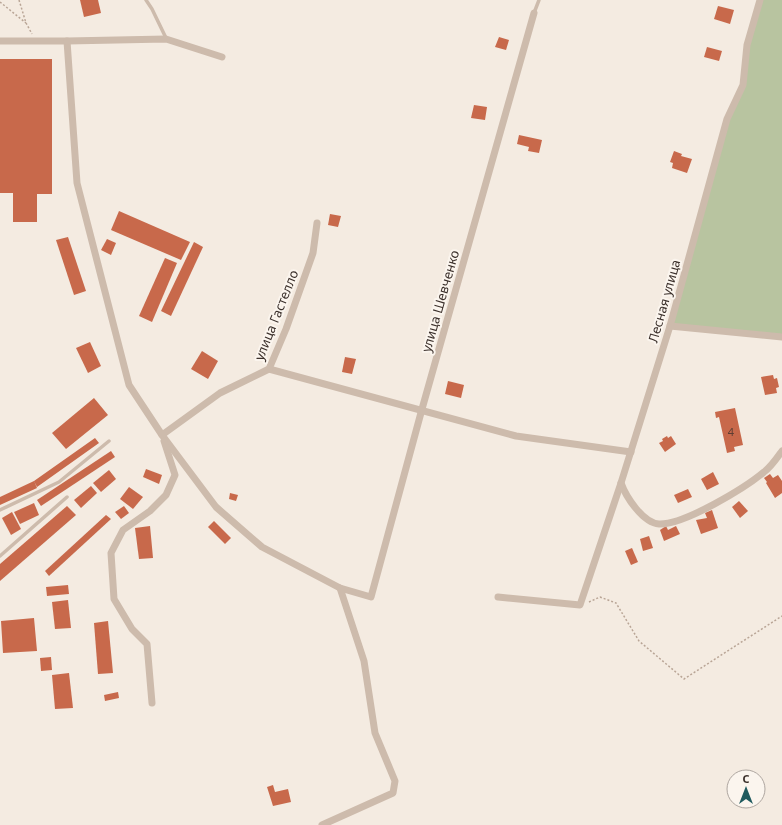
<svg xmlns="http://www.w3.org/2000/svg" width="782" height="825" font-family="'Noto Sans',sans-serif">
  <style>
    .green { fill: #b8c4a0 }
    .building { fill: #c8694b }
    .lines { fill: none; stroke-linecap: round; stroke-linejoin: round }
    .path { stroke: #b9a596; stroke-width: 1.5; stroke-dasharray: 2 2; stroke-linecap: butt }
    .lane { stroke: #cdbbac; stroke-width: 3.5 }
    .street { stroke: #cdbbac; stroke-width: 7 }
    .labels { text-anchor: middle; stroke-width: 4; stroke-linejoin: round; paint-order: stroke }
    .number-label { font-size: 11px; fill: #5e3e33 }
    .street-label { font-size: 13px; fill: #3b302b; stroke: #fbf5ee }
  </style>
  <rect width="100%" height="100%" fill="#f4ebe1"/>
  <path class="green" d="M760,0H782V337L670,326L727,119L743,85L747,45Z"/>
  <g class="building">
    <path d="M80,0H98L101,13L84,17Z"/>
    <path d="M718,6L734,10L730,24L714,19Z"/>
    <path d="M499,37L509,40L506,50L495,47Z"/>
    <path d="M707,47L722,51L719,61L704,57Z"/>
    <path d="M0,59H52V194H37V222H13V193H0Z"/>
    <path d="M474,105L487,107L485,120L471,118Z"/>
    <path d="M519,135L542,140L539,153L528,151L529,147L517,144Z"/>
    <path d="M674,151L682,154L681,156L692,159L687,173L672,168L673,163L670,162Z"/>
    <path d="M119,211L190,242L181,260L111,230Z"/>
    <path d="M330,214L341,216L338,227L328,225Z"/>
    <path d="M68,237L86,291L74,295L56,240Z"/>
    <path d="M107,239L116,243L111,255L101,250Z"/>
    <path d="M194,242L203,247L171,316L161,311Z"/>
    <path d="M165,258L177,263L152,322L139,316Z"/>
    <path d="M90,342L101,366L88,373L76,348Z"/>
    <path d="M202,351L218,361L208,379L191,369Z"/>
    <path d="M345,357L356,359L352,374L342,372Z"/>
    <path d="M773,375L774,379L777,378L779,387L776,388L777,393L765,395L761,377Z"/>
    <path d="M448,381L464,385L461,398L445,394Z"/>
    <path d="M94,398L108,415L66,449L52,433Z"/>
    <path d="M735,408L743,445L734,447L735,451L727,453L719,417L716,418L715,412Z"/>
    <path d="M667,436L668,438L671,436L676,444L665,452L659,443L663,441L662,439Z"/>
    <path d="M95,438L99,443L37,487L34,481L37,488L0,505V497L34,481Z"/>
    <path d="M111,451L115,457L41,506L37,500Z"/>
    <path d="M146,469L162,475L159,484L143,477Z"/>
    <path d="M109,470L116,479L101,492L93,483Z"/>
    <path d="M713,472L719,484L707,490L701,479Z"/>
    <path d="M770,474L773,478L778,475L782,481V493L775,498L766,483L767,482L764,478Z"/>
    <path d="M91,486L97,493L81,508L74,500Z"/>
    <path d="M129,487L143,497L133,509L120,499Z"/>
    <path d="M688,489L692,497L678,503L674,495Z"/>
    <path d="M230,493L238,495L236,501L229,499Z"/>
    <path d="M739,501L748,511L740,518L732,507Z"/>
    <path d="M34,503L39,515L20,524L14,512Z"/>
    <path d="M67,506L76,515L0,581V564Z"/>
    <path d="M124,506L129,513L121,519L115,512Z"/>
    <path d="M712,510L718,528L701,534L696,520L707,518L705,513Z"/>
    <path d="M12,512L21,529L11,535L2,518Z"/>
    <path d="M106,515L111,519L49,576L45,571Z"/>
    <path d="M214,521L231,538L225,544L208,527Z"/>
    <path d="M150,526L153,558L139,559L135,528Z"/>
    <path d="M666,526L668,530L676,526L680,534L664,541L660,530Z"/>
    <path d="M649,536L653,548L643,551L640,539Z"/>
    <path d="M632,548L638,562L631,565L625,551Z"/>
    <path d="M68,585L69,594L47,596L46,587Z"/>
    <path d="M68,600L71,628L55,629L52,602Z"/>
    <path d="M34,618L37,651L3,653L1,621Z"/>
    <path d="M108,621L113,673L98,674L94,623Z"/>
    <path d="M51,657L52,670L41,671L40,658Z"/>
    <path d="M69,673L73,708L55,709L52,675Z"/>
    <path d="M118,692L119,698L105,701L104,695Z"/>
    <path d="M273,785L275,792L288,789L291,802L273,806L267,787Z"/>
  </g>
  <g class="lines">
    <g class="path">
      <path d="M19,0L26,23L32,34"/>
      <path d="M0,2L26,23"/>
      <path d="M589,602L600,597L616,603L639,641L684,679L782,616"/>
    </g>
    <g class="lane">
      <path d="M146,0L152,9L166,38"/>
      <path d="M534,13L539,0"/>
      <path d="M0,510L59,482L109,441"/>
      <path d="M0,556L67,497"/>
    </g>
    <g class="street">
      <path d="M0,41H67L77,183L129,385L162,435L216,507L262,547L340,588L371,597L422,409L534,13"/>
      <path d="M67,41L166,39L222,57"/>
      <path d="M670,326L782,337"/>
      <path d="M269,369L516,436L631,452"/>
      <path d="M162,435L220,393L269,369L286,329L313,253L317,223"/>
      <path d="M621,483C626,497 643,523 659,524C684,525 745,488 764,472C771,467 777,458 782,451"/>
      <path d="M498,597L580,605L621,483L670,326L727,119L743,85L747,45L760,0"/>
      <path d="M152,703L147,644L132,629L114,599L111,553L123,530L150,511L166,495L175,475L164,441"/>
      <path d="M322,825L393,793L395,781L375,733L364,661L340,588"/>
    </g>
  </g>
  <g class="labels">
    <g class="number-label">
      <text x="731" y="436">4</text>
    </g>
    <g class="street-label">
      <text transform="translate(440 301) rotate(-74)" y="5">улица Шевченко</text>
      <text transform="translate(664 301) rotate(-74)" y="5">Лесная улица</text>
      <text transform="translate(276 315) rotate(-68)" y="5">улица Гастелло</text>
    </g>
  </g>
  <g transform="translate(746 789)"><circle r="19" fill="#fbf5ee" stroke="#aea6a0"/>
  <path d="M0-3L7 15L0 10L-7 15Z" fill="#1f5a5e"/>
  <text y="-6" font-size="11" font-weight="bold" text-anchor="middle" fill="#3b302b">С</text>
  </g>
</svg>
